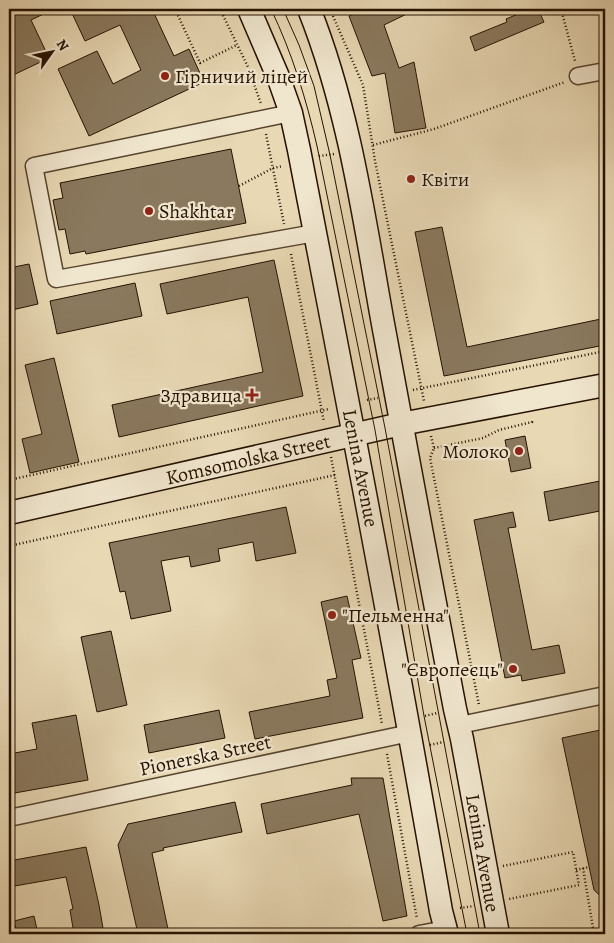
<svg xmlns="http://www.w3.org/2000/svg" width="614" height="943" font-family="Alegreya,serif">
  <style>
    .building { fill: #8a795e; stroke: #251200 }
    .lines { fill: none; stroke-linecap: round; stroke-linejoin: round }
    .street-casing { stroke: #56442d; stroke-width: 19 }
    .secondary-casing { stroke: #251200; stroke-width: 25 }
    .path { stroke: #251200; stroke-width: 2.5; stroke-dasharray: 1 2.5; stroke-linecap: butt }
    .street { stroke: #f0e6ce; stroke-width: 16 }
    .secondary { stroke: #f0e6ce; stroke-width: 22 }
    .tram { stroke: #251200; stroke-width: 1 }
    .poi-dot { fill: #8f2418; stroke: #f0e6ce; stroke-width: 2 }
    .labels { text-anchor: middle; stroke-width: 4.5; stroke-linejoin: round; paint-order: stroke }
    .poi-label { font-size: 20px; fill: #251200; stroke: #f0e6ce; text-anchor: start }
    .street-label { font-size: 20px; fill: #251200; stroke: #f0e6ce }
  </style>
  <rect width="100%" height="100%" fill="#e8d8b4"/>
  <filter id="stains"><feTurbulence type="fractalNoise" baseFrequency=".004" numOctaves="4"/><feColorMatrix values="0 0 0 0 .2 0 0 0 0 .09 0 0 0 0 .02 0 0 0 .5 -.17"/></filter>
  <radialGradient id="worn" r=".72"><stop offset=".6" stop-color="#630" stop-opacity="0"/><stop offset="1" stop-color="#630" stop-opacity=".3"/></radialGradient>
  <g class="building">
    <path d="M9,9H54L31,20L49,58L9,77Z"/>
    <path d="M70,9H152L174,56L189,49L204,82L89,136L58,69L97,51L113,84L141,70L120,25L85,41Z"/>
    <path d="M364,9H417L384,25L399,68L414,62L426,128L395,133L385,73L372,76L349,16Z"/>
    <path d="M530,9H538L544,22L475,51L470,37L507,22L506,19Z"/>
    <path d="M231,149L246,223L86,254L85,251L70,254L65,229L59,230L53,200L63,198L60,183Z"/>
    <path d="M442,227L467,347L601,319L605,345L444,376L415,232Z"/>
    <path d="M274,260L303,396L119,437L112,405L263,372L248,297L167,314L160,284Z"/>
    <path d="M29,264L38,304L12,310L9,296V268Z"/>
    <path d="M135,283L142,316L57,334L50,301Z"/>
    <path d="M54,358L79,462L30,473L22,439L42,434L25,365Z"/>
    <path d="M525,436L531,468L511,472L505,440Z"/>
    <path d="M605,480V510L549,521L544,492Z"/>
    <path d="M286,507L296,553L256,561L253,542L218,549L220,561L191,567L189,556L161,561L171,611L131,619L125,591L120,592L109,543Z"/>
    <path d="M513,512L516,527L508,528L532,650L559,645L565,673L522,681L521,675L505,678L474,520Z"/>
    <path d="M347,596L361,658L352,660L363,718L255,739L249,712L330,696L327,680L337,678L321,602Z"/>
    <path d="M111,631L127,705L97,712L81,637Z"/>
    <path d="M219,710L225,738L149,753L144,725Z"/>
    <path d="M76,715L88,780L9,794V754L37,749L32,723Z"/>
    <path d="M605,729V900L594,890L562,738Z"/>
    <path d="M351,778H383L407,916L383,921L359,814L267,834L261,804L352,785Z"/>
    <path d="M235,802L242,832L163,848L164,850L152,853L169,934H138L118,845L128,824Z"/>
    <path d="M86,847L99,905L104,934H74L70,910L73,909L66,877L9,887V861Z"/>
    <path d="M34,916L38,934H17L14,921Z"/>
  </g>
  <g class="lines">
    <g class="street-casing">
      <g id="street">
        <path d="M578,76L605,71"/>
        <path d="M291,113L34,166L56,279L315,233"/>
        <path d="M460,725L605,695"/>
        <path d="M9,818L410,733"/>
        <path d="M419,934L446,929"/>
      </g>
    </g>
    <g class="secondary-casing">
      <g id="secondary">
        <path d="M249,9L279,79L291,113L299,150C348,403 397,657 441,911L447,934"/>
        <path d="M309,9C349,109 364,218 383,324C406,452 431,581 455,709L462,739L498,934"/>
        <path d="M9,513L401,424L605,385"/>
      </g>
    </g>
    <g class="path">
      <path d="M175,9L200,63L237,45"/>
      <path d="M220,9L248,67L261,104"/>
      <path d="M561,9L575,61"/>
      <path d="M333,16L363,85L375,161L424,401"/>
      <path d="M266,134L284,224"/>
      <path d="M373,145L434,129L565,82"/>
      <path d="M319,156L334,154"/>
      <path d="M239,186L273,168L283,166"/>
      <path d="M291,254L324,422"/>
      <path d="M413,390L605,351"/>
      <path d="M367,400L378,398"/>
      <path d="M431,436L434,448L430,458L479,705"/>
      <path d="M434,448L483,438L499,430L532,422L531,419"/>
      <path d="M331,457L382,724"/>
      <path d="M9,480L329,409"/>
      <path d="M9,546L335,475"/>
      <path d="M425,716L437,713"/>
      <path d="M430,745L444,742"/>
      <path d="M387,754L417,919"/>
      <path d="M503,866L573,852L579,885L509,899"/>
      <path d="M583,868L594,934"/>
      <path d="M576,870L589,867"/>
      <path d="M460,908L474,906"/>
    </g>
    <use href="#street" class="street"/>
    <use href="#secondary" class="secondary"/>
    <g class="tram">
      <path d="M271,9C292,53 306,98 317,146L375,430L424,716L467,934"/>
      <path d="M283,9L299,45L314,86L330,155L385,428L480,934"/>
    </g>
  </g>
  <g class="poi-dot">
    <circle cx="165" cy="76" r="5"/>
    <circle cx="411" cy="179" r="5"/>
    <circle cx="149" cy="211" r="5"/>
    <path d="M249.5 387.5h5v5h5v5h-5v5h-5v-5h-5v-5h5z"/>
    <circle cx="519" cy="451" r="5"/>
    <circle cx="332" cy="615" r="5"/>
    <circle cx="513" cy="669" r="5"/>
  </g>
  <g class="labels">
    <g class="poi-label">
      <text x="175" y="83">Гірничий ліцей</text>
      <text x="421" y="186">Квіти</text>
      <text x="159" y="218">Shakhtar</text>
      <text x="242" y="402" text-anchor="end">Здравица</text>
      <text x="509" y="458" text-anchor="end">Молоко</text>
      <text x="342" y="622">"Пельменна"</text>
      <text x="503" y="676" text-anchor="end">"Європеєць"</text>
    </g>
    <g class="street-label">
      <text transform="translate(248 459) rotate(-13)" y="7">Komsomolska Street</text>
      <text transform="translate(361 468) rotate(79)" y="7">Lenina Avenue</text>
      <text transform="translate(205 755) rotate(-12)" y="7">Pionerska Street</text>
      <text transform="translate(483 853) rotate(80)" y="7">Lenina Avenue</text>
    </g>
  </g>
  <rect width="614" height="943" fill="none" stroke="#e8d8b4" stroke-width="30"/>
  <rect x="10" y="10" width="594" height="923" fill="none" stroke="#251200" stroke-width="2.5"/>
  <rect x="15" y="15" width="584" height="913" fill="none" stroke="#251200"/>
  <g transform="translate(52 52) rotate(57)" stroke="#f0e6ce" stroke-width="4" paint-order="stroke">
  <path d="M0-4L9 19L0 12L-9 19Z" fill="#251200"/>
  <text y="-8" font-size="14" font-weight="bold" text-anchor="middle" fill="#251200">N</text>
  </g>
  <rect width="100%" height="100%" filter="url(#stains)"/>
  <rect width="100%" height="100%" fill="url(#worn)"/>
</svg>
